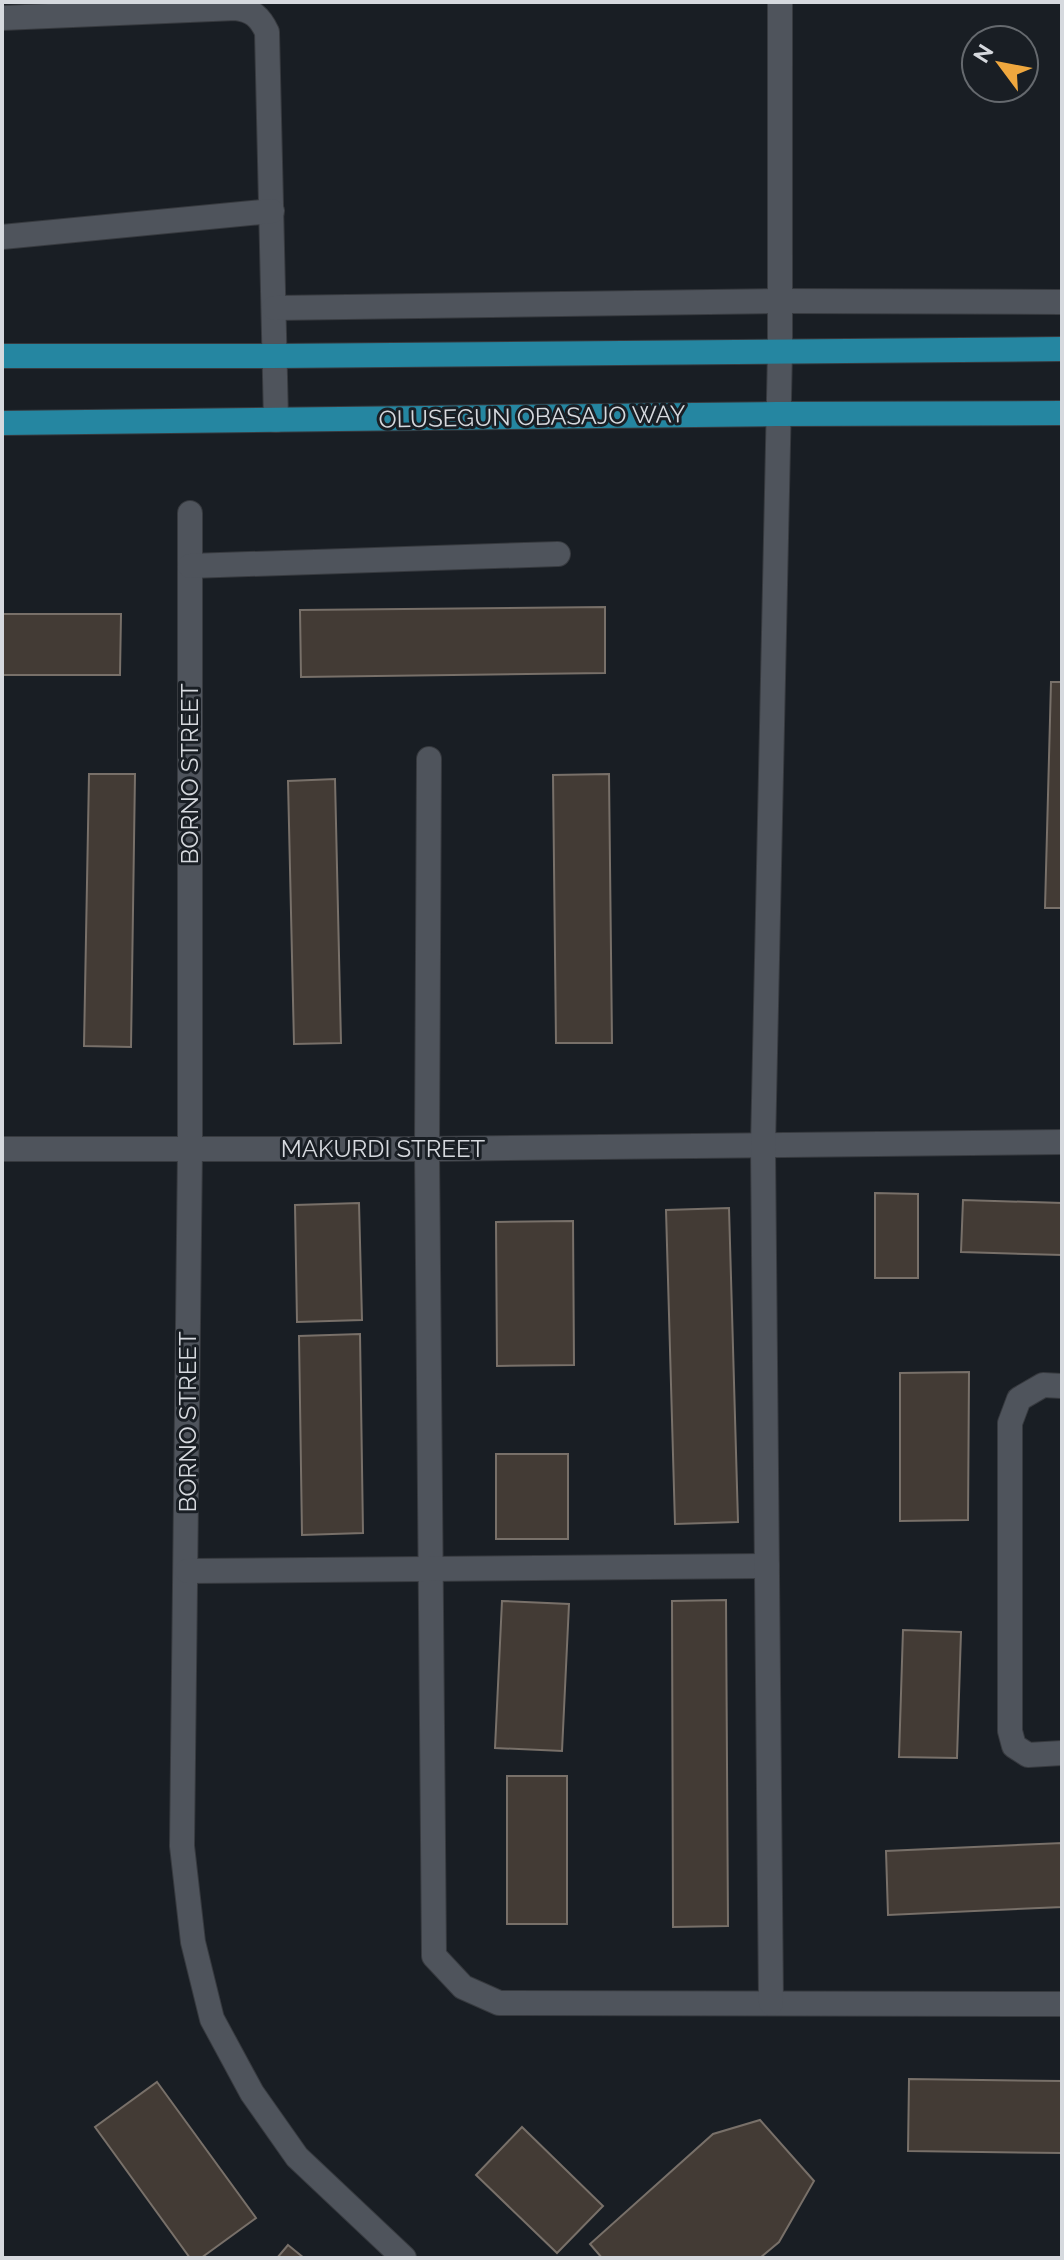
<svg xmlns="http://www.w3.org/2000/svg" width="1064" height="2260" font-family="Raleway,sans-serif">
  <style>
    .building { fill: #433b35; stroke: #787069; stroke-width: 2 }
    .lines { fill: none; stroke-linecap: round; stroke-linejoin: round }
    .minor-casing { stroke: #373a3f; stroke-width: 26 }
    .major-casing { stroke: #373a3f; stroke-width: 26 }
    .minor { stroke: #4f545c; stroke-width: 24 }
    .major { stroke: #2586a1; stroke-width: 24 }
    .labels { text-anchor: middle; stroke-width: 6; stroke-linejoin: round; paint-order: stroke }
    .street-label { font-size: 24px; fill: #d6d9de; stroke: #191e24 }
  </style>
  <rect width="100%" height="100%" fill="#191e24"/>
  <g class="building">
    <path d="M605,607V673L301,677L300,610Z"/>
    <path d="M2,614H121L120,675H2Z"/>
    <path d="M1051,682H1062V908H1045Z"/>
    <path d="M89,774H135L131,1047L84,1046Z"/>
    <path d="M609,774L612,1043H556L553,775Z"/>
    <path d="M335,779L341,1043L294,1044L288,781Z"/>
    <path d="M875,1193L918,1194V1278H875Z"/>
    <path d="M963,1200L1062,1203V1255L961,1252Z"/>
    <path d="M359,1203L362,1320L297,1322L295,1205Z"/>
    <path d="M729,1208L738,1522L675,1524L666,1210Z"/>
    <path d="M573,1221L574,1365L497,1366L496,1222Z"/>
    <path d="M360,1334L363,1533L302,1535L299,1336Z"/>
    <path d="M969,1372L968,1520L900,1521V1373Z"/>
    <rect x="496" y="1454" width="72" height="85"/>
    <path d="M726,1600L728,1926L673,1927L672,1601Z"/>
    <path d="M502,1601L569,1604L562,1751L495,1748Z"/>
    <path d="M903,1630L961,1632L957,1758L899,1757Z"/>
    <rect x="507" y="1776" width="60" height="148"/>
    <path d="M1062,1843V1907L888,1915L886,1851Z"/>
    <path d="M909,2079L1062,2081V2153L908,2151Z"/>
    <path d="M157,2082L256,2218L201,2258H190L95,2127Z"/>
    <path d="M760,2120L814,2181L779,2242L760,2258H602L590,2244L713,2134Z"/>
    <path d="M522,2127L603,2206L557,2253L476,2175Z"/>
    <path d="M288,2245L304,2258H277Z"/>
  </g>
  <g class="lines">
    <g class="minor-casing">
      <g id="minor">
        <path d="M2,18L236,8C252,10 260,17 267,32L276,420"/>
        <path d="M2,237L272,211"/>
        <path d="M274,308L780,301L1062,302"/>
        <path d="M190,513V1149L182,1846L193,1942L212,2019L252,2093L297,2157L404,2258"/>
        <path d="M190,566L558,554"/>
        <path d="M429,759L427,1149L434,1956L463,1987L499,2003L1062,2004"/>
        <path d="M2,1149H427L1062,1142"/>
        <path d="M1062,1386L1043,1385L1019,1399L1010,1423V1731L1014,1746L1028,1755L1062,1753"/>
        <path d="M187,1571L767,1566"/>
        <path d="M771,2003L763,1147L780,351V2"/>
      </g>
    </g>
    <g class="major-casing">
      <g id="major">
        <path d="M2,356H275L1062,349"/>
        <path d="M2,423L777,414L1062,413"/>
      </g>
    </g>
    <use href="#minor" class="minor"/>
    <use href="#major" class="major"/>
  </g>
  <g class="labels">
    <g class="street-label">
      <text transform="translate(532 417) rotate(-1)" y="8">OLUSEGUN OBASAJO WAY</text>
      <text transform="translate(190 774) rotate(-90)" y="8">BORNO STREET</text>
      <text x="383" y="1157">MAKURDI STREET</text>
      <text transform="translate(188 1422) rotate(-90)" y="8">BORNO STREET</text>
    </g>
  </g>
  <rect width="1064" height="2260" fill="none" stroke="#d6d9de" stroke-width="8"/>
  <g transform="translate(1000 64) rotate(302)"><circle r="38" fill="#191e24" stroke="#65696e" stroke-width="2"/>
  <path d="M0-6L14 30L0 20L-14 30Z" fill="#efa73e"/>
  <text y="-12" font-size="22" font-weight="bold" text-anchor="middle" fill="#d6d9de">N</text>
  </g>
</svg>
